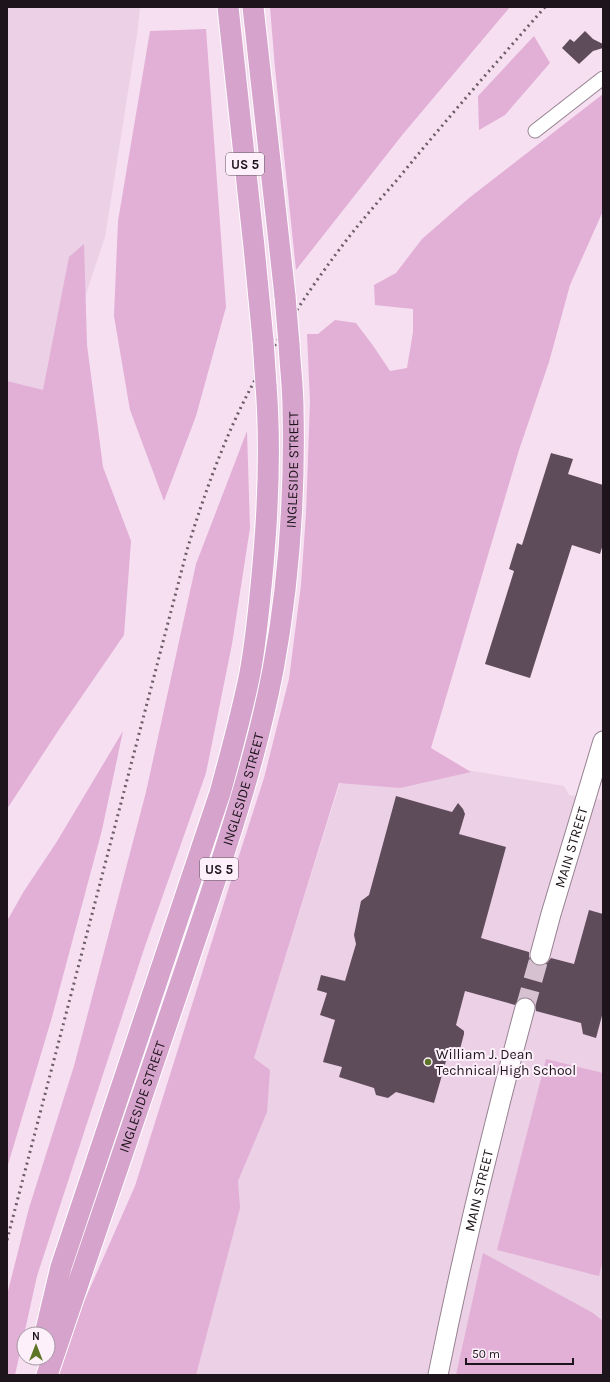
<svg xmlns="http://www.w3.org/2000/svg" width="610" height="1382" font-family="Karla,sans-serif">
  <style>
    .built { fill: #ecd0e5 }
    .green { fill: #e2afd6 }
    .building { fill: #5f4c5a }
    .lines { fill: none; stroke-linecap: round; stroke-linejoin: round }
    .secondary-tunnel { stroke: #d5c1d0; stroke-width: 19; stroke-dasharray: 19 10; stroke-linecap: butt }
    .minor-casing { stroke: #968291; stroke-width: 15 }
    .secondary-casing { stroke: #968291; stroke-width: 21 }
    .primary-casing { stroke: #fff; stroke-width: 23 }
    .minor { stroke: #fff; stroke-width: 13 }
    .secondary { stroke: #fff; stroke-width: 19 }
    .primary { stroke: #d6a3cd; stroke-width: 21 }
    .rail { stroke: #6b5e68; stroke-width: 3; stroke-dasharray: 2 4; stroke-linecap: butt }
    .primary-bridge-casing { stroke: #fff; stroke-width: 23; stroke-linecap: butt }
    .primary-bridge { stroke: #d6a3cd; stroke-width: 21 }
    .poi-dot { fill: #5c7426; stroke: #fdf0fa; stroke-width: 1.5 }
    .labels { text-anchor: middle; stroke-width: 4; stroke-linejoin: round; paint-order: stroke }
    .shield { fill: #fdf0fa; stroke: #60575e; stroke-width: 1 }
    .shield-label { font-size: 13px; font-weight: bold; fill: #1d151b }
    .street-label { font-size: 14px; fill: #1d151b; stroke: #fdf0fa }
    .poi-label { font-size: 14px; fill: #1d151b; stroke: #fdf0fa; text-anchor: start }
  </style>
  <rect width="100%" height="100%" fill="#f6dff0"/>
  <g class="built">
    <path d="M7,7H140L137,35L105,237L51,399L7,396Z"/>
    <path d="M350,751L564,786L569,795L603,800V1375H63L251,1066Z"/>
  </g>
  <g class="green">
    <path d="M270,7H510L403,134L296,270L275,68Z"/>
    <path d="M206,29L226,307L196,416L164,501L130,410L114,316L118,221L150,31Z"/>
    <path d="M534,36L550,63L505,115L479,130L478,96Z"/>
    <path d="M603,94V211L570,285L549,362L519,450L431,748L471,772L400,788L339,783L254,1058L270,1070L267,1112L238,1181L240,1208L196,1375H56L83,1304L135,1186L236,865L264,778L289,679L301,585L306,514L310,402L307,334H318L335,320L356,323L374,347L390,371L407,368L413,332V309L375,305L374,285L396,273L422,239L469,198Z"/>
    <path d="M84,244L87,345L103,467L131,541L124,635L60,728L7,809V381L43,390L69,257Z"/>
    <path d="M247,431L250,528L232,644L206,773L145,946L37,1276L15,1375H7V1295L29,1208L74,1066L146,792L196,564Z"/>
    <path d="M123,731L102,830L52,1017L7,1168V921L24,891L56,843Z"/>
    <path d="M546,1059L603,1073V1260L599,1276L497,1250Z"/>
    <path d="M483,1253L593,1313L603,1321V1375H456Z"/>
  </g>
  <g class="building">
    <path d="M585,31L593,39L603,44V48L593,51L579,64L562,48L570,39L574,42Z"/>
    <path d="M551,453L573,459L568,474L603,485V544L600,554L572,545L530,678L485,664L514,571L509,569L517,543L522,545Z"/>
    <path d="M396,796L452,812L458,803L463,809L465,814L459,834L506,847L481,938L529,952V957L532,962L538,966L543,965L547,963L551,958L574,964L589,910L603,914V1012L596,1038L583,1034L581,1023L536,1011L535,1005L532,1000L528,998H522L518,1000L515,1005L465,991L456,1025L464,1031V1034L460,1049L450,1047L434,1103L396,1092L388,1098L376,1095L374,1088L339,1077L342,1067L323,1062L335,1020L320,1015L327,993L317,990L321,975L345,981L356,944L354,935L361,901L369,895Z"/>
  </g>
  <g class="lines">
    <path class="secondary-tunnel" d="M525,1008L540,955"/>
    <g class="minor-casing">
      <path id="minor" d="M535,131L603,78"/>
    </g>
    <g class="secondary-casing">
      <g id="secondary">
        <path id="s1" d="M540,955L551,914L603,741"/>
        <path id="s2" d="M438,1375C463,1252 492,1129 525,1008"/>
      </g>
    </g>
    <g class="primary-casing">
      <g id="primary">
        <path d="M228,7L254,247L263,340"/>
        <path d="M253,7L285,296"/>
        <path d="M45,1334L61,1267L220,793C231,753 242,713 250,673C256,641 259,608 262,576C268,513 271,449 266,385"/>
        <path id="s3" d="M47,1375C92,1243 137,1111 182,979C216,878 253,774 273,670C289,584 295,496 293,408C293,387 290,365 289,344"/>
      </g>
    </g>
    <use href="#minor" class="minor"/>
    <use href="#secondary" class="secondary"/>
    <use href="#primary" class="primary"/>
    <path class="rail" d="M7,1240L187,550C203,498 221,447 245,399C270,350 303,298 336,254C355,228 376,204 397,180C445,121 495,64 545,7"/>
    <g class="primary-bridge-casing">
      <g id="primary-bridge">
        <path d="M285,296L289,344"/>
        <path d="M263,340L266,385"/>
      </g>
    </g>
    <use href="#primary-bridge" class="primary-bridge"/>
  </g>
  <circle class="poi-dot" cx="428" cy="1062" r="4"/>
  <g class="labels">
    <g class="shield">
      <rect x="226" y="153" width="38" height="22" rx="3"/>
      <rect x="200" y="858" width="38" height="22" rx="3"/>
    </g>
    <g class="shield-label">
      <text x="245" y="169">US 5</text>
      <text x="219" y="874">US 5</text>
    </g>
    <g class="street-label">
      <text dy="5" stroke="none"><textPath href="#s3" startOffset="942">INGLESIDE STREET</textPath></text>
      <text dy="5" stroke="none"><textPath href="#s3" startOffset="618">INGLESIDE STREET</textPath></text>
      <text dy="5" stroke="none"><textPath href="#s1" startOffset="112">MAIN STREET</textPath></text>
      <text dy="5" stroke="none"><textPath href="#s3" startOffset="294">INGLESIDE STREET</textPath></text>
      <text dy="5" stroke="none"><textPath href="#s2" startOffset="189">MAIN STREET</textPath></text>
    </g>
    <g class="poi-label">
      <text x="436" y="1059">William J. Dean<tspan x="436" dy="16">Technical High School</tspan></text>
    </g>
  </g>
  <rect width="610" height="1382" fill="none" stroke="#1d151b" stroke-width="16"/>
  <g transform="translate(36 1346)"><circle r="19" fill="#fdf0fa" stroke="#a398a1"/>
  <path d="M0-3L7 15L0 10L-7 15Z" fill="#5c7426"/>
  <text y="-6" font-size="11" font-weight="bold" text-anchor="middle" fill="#1d151b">N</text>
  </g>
  <path d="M466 1358v6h107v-6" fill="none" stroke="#1d151b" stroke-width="2"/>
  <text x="472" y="1358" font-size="12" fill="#1d151b" stroke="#fdf0fa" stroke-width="3" paint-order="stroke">50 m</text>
</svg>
